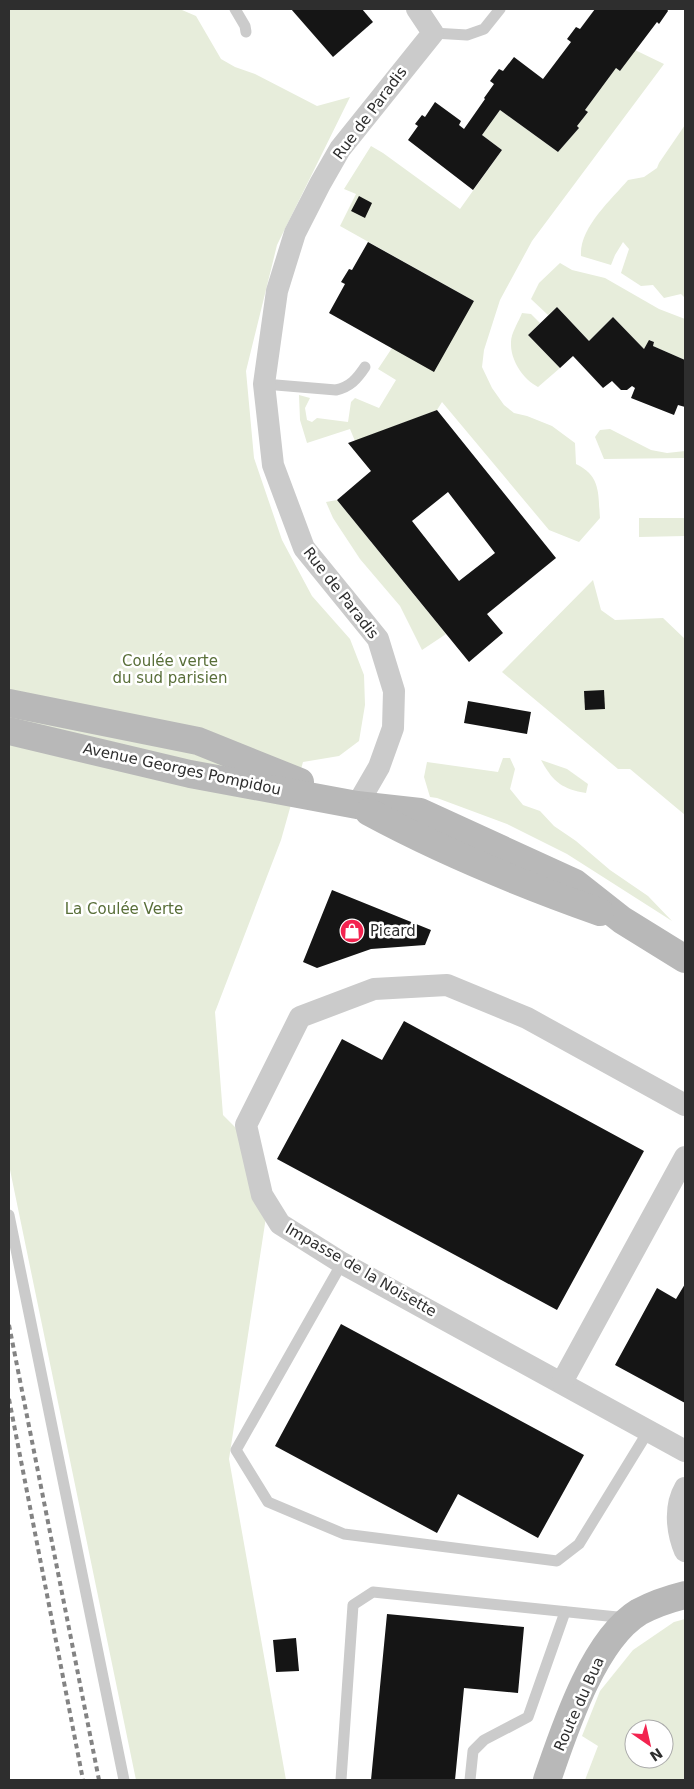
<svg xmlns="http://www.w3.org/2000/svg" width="694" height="1789" font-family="'DejaVu Sans',sans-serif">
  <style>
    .green { fill: #e7eddb; fill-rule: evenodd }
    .building { fill: #151515; fill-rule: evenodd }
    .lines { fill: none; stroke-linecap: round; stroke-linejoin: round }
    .lane { stroke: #cbcbcb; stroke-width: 11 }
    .street { stroke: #cbcbcb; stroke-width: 22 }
    .secondary { stroke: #b8b8b8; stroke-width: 28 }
    .rail { stroke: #838383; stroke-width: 4; stroke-dasharray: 5 4; stroke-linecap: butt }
    .labels { text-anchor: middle; stroke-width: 5; stroke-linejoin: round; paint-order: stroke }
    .street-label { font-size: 15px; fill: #2e2e2e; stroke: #fff }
    .park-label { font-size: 15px; fill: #586e38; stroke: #fff }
    .poi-label { font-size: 15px; fill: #2e2e2e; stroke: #fff; text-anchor: start }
  </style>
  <rect width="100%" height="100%" fill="#fff"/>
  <g class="green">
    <path d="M9,9L182,10L196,16L221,59L235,67L255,74L317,106L350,97L277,245L246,371L254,458L282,540L312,596L350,639L364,675L365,705L359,741L339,756L303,762L281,840L215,1012L223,1115L236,1128L266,1217L229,1459L286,1780H136L9,1165Z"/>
    <path d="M635,50L664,64L532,241L500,300L484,350L482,367L492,388L504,405L514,413L527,416L552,426L575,443L576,464C601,476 598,493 600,518L579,542L549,530L442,402L437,410L355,441L350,429L307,443L300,420L299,395L310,398L305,408L307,420L312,422L317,418L348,422L351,402L355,398L379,408L396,380L378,369L392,348L474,301L340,226L356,194L344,189L371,146L383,153L460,209L502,150L482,135L500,110L558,152L579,128L577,126L588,112L585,110L616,68L620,71Z"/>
    <path d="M685,125V298L681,294L664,298L653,285L641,286L621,273L629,249L623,242L615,255L611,265L581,256C579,228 611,200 628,180L644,177L657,168L659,163Z"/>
    <path d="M560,263L572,270L605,278L659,309L685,319V360L653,346L654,342L650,340L644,349L613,317L589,341L557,307L548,315L531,299L539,283Z"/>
    <path d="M522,313L531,314L540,323L528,335L560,368L538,387C523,379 510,360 511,342C511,333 519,321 522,313Z"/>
    <path d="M610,429L651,450L667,453L685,451V458L604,459L595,437L600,430Z"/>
    <path d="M337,500L446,634L422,650L400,606L360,559L333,518L326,502Z"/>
    <path d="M639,518H685V536L639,537Z"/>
    <path d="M593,580L601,610L615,620L663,618L685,639V815L630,769H618L502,672Z"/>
    <path d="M503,758H510L515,769L510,789L523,805L540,811L554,826L576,841L610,870L648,896L672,921L567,854L507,824L437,798L430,797L424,777L427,762L498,772Z"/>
    <path d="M541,760L567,769L588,784L586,793C562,789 553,782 541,760Z"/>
    <path d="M685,1619V1780H585L598,1746L582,1736L600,1691L633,1650L674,1622ZM634,1729H664V1759H634Z"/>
  </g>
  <g class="building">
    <path d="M291,9H362L373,22L333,57Z"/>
    <path d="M595,9H667L668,11L659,24L657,22L620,71L616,68L585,110L588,112L577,126L579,128L558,152L500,110L482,135L502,150L473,190L408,140L418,126L415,124L422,115L425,117L435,102L461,121L459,125L464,129L485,99L484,98L494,84L490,81L499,69L503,71L514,57L543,79L571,42L567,39L576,27L580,29Z"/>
    <path d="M359,196L372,203L365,218L351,211Z"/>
    <path d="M368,242L474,301L434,372L329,313L345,284L341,282L349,269L352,270Z"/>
    <path d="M557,307L589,341L613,317L644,349L649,340L654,342L653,346L685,360V407L678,405L674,415L631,398L635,388L632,386L627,390H621L612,381L603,388L573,356L560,368L528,335Z"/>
    <path d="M437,410L556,558L487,614L503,633L469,662L337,500L371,471L348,443ZM448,492L495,553L459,581L412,521Z"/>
    <path d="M604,690L605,709L585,710L584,691Z"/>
    <path d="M468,701L531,712L527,734L464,723Z"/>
    <path d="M332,890L431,930L425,945L371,949L317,968L303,962Z"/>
    <path d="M404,1021L644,1151L557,1310L277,1159L342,1039L382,1060Z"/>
    <path d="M685,1284V1403L615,1365L657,1288L676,1299Z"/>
    <path d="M341,1324L584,1455L538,1538L458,1494L437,1533L275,1446Z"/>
    <path d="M387,1614L524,1627L518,1693L464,1688L455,1780H371Z"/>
    <path d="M296,1638L299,1671L276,1672L273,1640Z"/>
  </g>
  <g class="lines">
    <g class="lane">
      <path d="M235,9L245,26L246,32"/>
      <path d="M433,33L467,35L484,29L500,9"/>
      <path d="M264,384L336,390C350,387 357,379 365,367"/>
      <path d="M9,1215L124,1780"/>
      <path d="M342,1263L236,1450L268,1502L344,1534L557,1561L579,1544L649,1430"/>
      <path d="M341,1780L353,1605L373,1592L627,1618"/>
      <path d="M470,1780L473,1751L484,1740L528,1717L565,1612"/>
    </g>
    <g class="street">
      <path d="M357,805L379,767L393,728L394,691L378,639L304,548L273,465L264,384L277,291L295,233L320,184L340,149L433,33L417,9"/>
      <path d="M685,1105L527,1018L447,985L374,989L300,1017L246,1125L262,1195L280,1224L342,1263L685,1451"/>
      <path d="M562,1382L685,1157"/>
      <path d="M685,1488C674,1507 677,1532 685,1551"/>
    </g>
    <g class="secondary">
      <path d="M9,703L198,741L300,782"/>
      <path d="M9,731L190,774L357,805L420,812L575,883L622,920L685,959"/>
      <path d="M369,812C443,852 521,884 600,912"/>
      <path d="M547,1780C564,1731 593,1640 639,1612C654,1604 669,1599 685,1595"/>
    </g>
    <g class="rail">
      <path d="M9,1325L99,1780"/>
      <path d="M9,1399L83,1780"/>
    </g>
  </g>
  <defs>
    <g id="shop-disc" transform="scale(1.25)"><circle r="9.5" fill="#f3234f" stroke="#fff"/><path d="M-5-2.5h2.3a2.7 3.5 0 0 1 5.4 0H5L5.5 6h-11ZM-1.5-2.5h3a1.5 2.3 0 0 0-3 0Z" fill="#fff"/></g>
  </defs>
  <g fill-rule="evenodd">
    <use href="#shop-disc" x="352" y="931"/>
  </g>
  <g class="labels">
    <g class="street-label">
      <text transform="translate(370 113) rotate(-53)" y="5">Rue de Paradis</text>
      <text transform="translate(341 593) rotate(52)" y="5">Rue de Paradis</text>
      <text transform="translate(182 769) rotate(12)" y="5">Avenue Georges Pompidou</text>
      <text transform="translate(361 1270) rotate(30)" y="5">Impasse de la Noisette</text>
      <text transform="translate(579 1704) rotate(-66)" y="5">Route du Bua</text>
    </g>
    <g class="park-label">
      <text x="170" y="666">Coulée verte<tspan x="170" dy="17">du sud parisien</tspan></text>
      <text x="124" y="914">La Coulée Verte</text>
    </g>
    <g class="poi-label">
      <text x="370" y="936">Picard</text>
    </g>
  </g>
  <rect width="694" height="1789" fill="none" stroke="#2e2e2e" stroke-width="20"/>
  <g transform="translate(649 1744) rotate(146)"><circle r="24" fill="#ffffff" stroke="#ababab"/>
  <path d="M0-4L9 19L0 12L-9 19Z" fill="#f3234f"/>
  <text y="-8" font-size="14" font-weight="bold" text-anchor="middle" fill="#2e2e2e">N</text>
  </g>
</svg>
